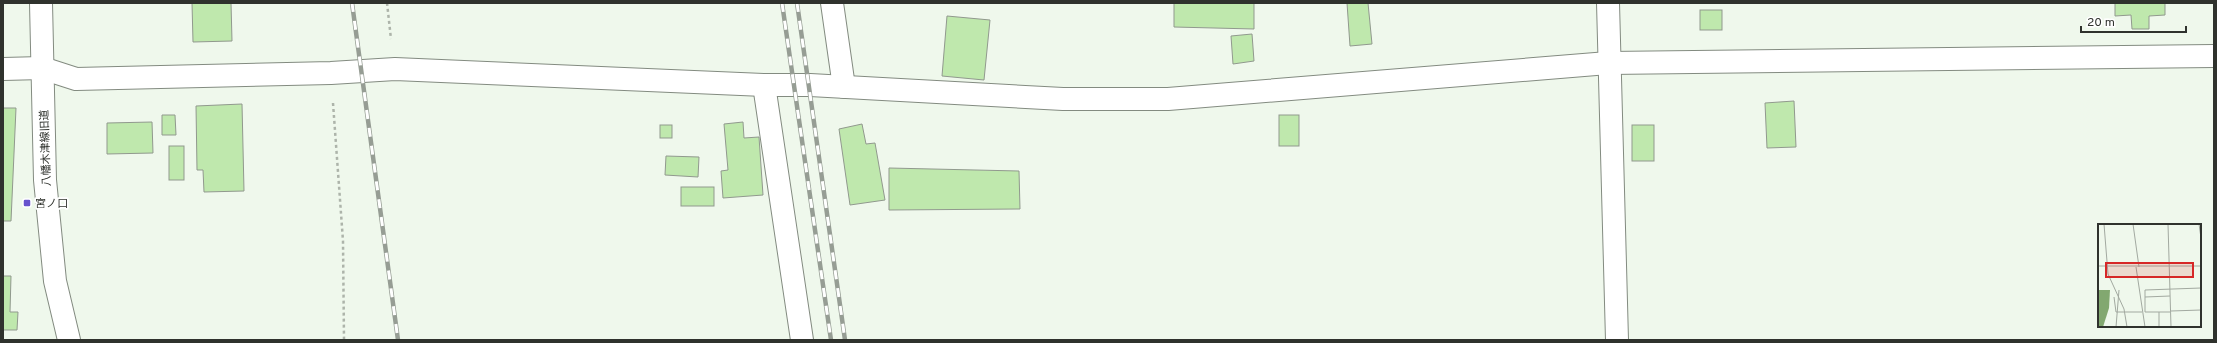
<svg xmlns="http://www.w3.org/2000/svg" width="2217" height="343" font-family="Overpass,'Noto Sans JP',sans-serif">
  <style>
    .building { fill: #bfe8ad; stroke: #91998e }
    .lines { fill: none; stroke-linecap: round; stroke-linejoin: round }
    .minor-casing { stroke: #838b80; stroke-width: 24 }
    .path { stroke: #adb4aa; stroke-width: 2.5; stroke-dasharray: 3 3; stroke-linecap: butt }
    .minor { stroke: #fff; stroke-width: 22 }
    .rail-casing { stroke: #969d94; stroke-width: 4.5 }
    .rail { stroke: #fff; stroke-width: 3; stroke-dasharray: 9; stroke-linecap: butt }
    .poi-dot { fill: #6753cd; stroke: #fff; stroke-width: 1.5 }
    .labels { text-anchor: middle; stroke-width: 3.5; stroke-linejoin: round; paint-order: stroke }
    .street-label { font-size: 11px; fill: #2f322d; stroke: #fff }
    .poi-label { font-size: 11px; fill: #2f322d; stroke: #fff; text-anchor: start }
    .inset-road { fill: none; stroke: #a2a9a0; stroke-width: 1 }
    .view { fill: #d62828; fill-opacity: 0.15; stroke: #d62828; stroke-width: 2 }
    .inset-edge { fill: none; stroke: #2f322d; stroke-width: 2 }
  </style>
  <rect width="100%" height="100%" fill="#eff8ec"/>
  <g class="building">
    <path d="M192,3H231L232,41L193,42Z"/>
    <path d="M1174,3H1254V29L1174,27Z"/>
    <path d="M1347,3H1368L1372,44L1350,46Z"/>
    <path d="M2115,3H2165V15L2149,16V29H2132L2131,15L2115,16Z"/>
    <rect x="1700" y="10" width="22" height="20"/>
    <path d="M947,16L990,20L984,80L942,76Z"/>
    <path d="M1252,34L1254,61L1233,64L1231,36Z"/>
    <path d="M1794,101L1796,147L1767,148L1765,103Z"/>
    <path d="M242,104L244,191L204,192L203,170H197L196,106Z"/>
    <path d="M3,108H16L11,221H3Z"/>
    <path d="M162,115H175L176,135H162Z"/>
    <rect x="1279" y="115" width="20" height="31"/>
    <path d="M152,122L153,153L107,154V123Z"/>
    <path d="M743,122L744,138L759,137L763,195L723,198L721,171L728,170L724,124Z"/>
    <path d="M862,124L866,144L875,143L885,200L850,205L839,129Z"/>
    <rect x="660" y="125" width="12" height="13"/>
    <rect x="1632" y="125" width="22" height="36"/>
    <rect x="169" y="146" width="15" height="34"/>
    <path d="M666,156L699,157L698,177L665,175Z"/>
    <path d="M889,168L1019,171L1020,209L889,210Z"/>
    <rect x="681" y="187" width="33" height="19"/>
    <path d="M3,276H11L10,312H18L17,330H3Z"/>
  </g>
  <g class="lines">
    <g class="minor-casing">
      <g id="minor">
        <path d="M41,3L45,180L55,281L69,340"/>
        <path d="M832,3L844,87"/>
        <path d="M1608,3L1617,340"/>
        <path d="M3,69L42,68L76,79L331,73L395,69L764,85H810L1063,99H1168L1608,63L2214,56"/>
        <path d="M764,85L802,340"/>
      </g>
    </g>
    <g class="path">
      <path d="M387,3L391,39"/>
      <path d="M333,103L343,241L344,340"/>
    </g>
    <use href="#minor" class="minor"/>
    <g class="rail-casing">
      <g id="rail">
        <path d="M352,3L398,340"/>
        <path d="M782,3L831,340"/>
        <path d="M797,3L845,340"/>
      </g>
    </g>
    <use href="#rail" class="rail"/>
  </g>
  <rect class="poi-dot" x="23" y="199" width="8" height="8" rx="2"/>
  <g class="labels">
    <g class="street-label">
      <text transform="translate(45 148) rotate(-92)" y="4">八幡木津線旧道</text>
    </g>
    <g class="poi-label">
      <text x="35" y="207">宮ノ口</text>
    </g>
  </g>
  <g transform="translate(2098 224)">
    <rect width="103" height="103" fill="#eff8ec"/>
    <path d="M0,66H12L11,84L5,103H0Z" fill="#82a870"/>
    <path class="inset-road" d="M6,0L10,50L26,85L29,103M35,0L41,43M70,0L73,103M101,0L103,14M0,42H103M38,43L47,103M16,73L18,88H44M47,73L72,72M73,87L103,86M61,88V103M72,88H47V66L103,64M18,103L21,66"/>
    <path class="view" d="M8,39H95V53H8Z"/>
    <rect width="103" height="103" class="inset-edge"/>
  </g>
  <rect width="2217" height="343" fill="none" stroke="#2f322d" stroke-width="8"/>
  <path d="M2081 26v6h105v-6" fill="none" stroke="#2f322d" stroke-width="2"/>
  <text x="2087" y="26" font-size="12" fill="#2f322d" stroke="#ffffff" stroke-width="3" paint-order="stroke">20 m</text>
</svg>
